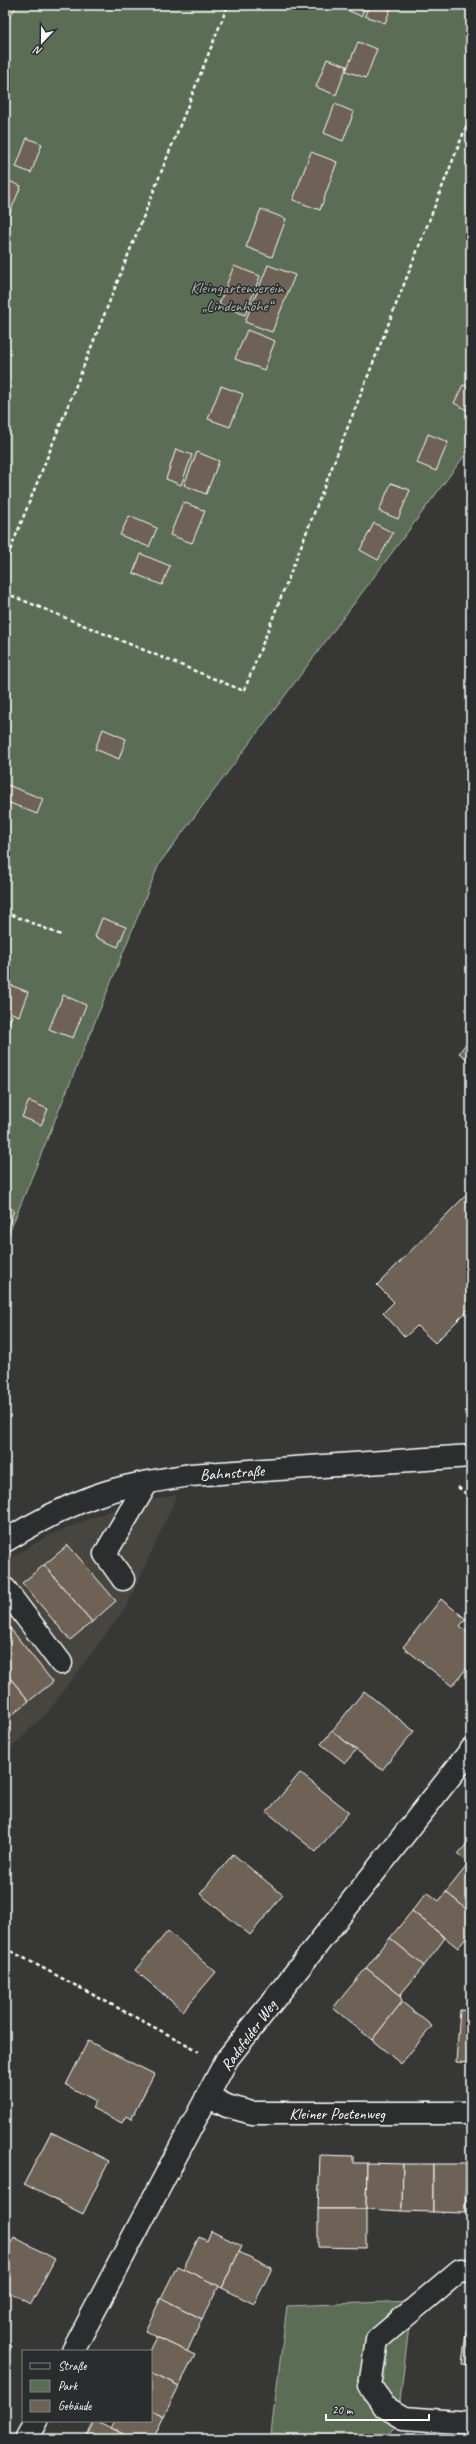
<svg xmlns="http://www.w3.org/2000/svg" width="476" height="2444" font-family="Caveat,sans-serif">
  <style>
    .built { fill: #47453f }
    .green { fill: #5b6d57; stroke: #adb6ab }
    .building { fill: #6d6254; stroke: #fff }
    .lines { fill: none; stroke-linecap: round; stroke-linejoin: round }
    .minor-casing { stroke: #fff; stroke-width: 25 }
    .path { stroke: #fff; stroke-width: 2.5; stroke-dasharray: 4 3; stroke-linecap: butt }
    .minor { stroke: #2a2d2e; stroke-width: 22 }
    .labels { text-anchor: middle; stroke-width: 3; stroke-linejoin: round; paint-order: stroke }
    .park-label { font-size: 16px; fill: #adb6ab; stroke: #2a2d2e }
    .street-label { font-size: 16px; fill: #fff; stroke: #2a2d2e }
  </style>
  <rect width="100%" height="100%" fill="#373836"/>
  <filter id="ink" filterUnits="userSpaceOnUse"><feTurbulence type="fractalNoise" baseFrequency=".025" numOctaves="2"/><feDisplacementMap in="SourceGraphic" scale="8" xChannelSelector="R" yChannelSelector="G"/><feConvolveMatrix kernelMatrix="1 2 1 2 8 2 1 2 1" color-interpolation-filters="sRGB"/></filter>
  <g filter="url(#ink)">
    <path class="built" d="M177,1495L128,1604L48,1712L5,1754V1561L48,1536L121,1506Z"/>
    <g class="green">
      <path d="M5,5H471V447L159,864L5,1243Z"/>
      <path d="M412,2301L397,2426L384,2439H327L271,2433L287,2306Z"/>
    </g>
    <g class="building">
      <path d="M5,5H17L7,21L5,19Z"/>
      <path d="M343,5H366L361,16L342,8Z"/>
      <path d="M369,5H392L385,23L365,16Z"/>
      <path d="M358,42L377,49L366,78L346,71Z"/>
      <path d="M327,59L347,66L336,95L316,87Z"/>
      <path d="M335,104L354,112L343,141L324,133Z"/>
      <path d="M27,138L42,144L31,173L16,167Z"/>
      <path d="M311,152L337,162L320,210L293,200Z"/>
      <path d="M6,180L21,186L9,215L5,214Z"/>
      <path d="M261,209L286,219L272,257L246,247Z"/>
      <path d="M268,265L295,275L272,332L245,322Z"/>
      <path d="M234,266L260,276L245,315L219,304Z"/>
      <path d="M247,330L275,341L264,370L235,359Z"/>
      <path d="M463,385L471,388V412L454,403Z"/>
      <path d="M221,386L243,394L230,427L208,419Z"/>
      <path d="M428,434L448,442L436,471L417,463Z"/>
      <path d="M176,449L192,455L181,485L166,479Z"/>
      <path d="M197,452L219,461L206,494L184,485Z"/>
      <path d="M391,483L410,490L398,519L379,511Z"/>
      <path d="M183,502L205,511L192,543L170,535Z"/>
      <path d="M129,516L157,528L149,547L120,535Z"/>
      <path d="M374,523L393,533L378,560L360,550Z"/>
      <path d="M141,554L170,566L162,585L133,573Z"/>
      <path d="M103,729L126,739L119,759L95,749Z"/>
      <path d="M5,784L43,799L37,814L5,801Z"/>
      <path d="M102,918L126,927L118,947L95,937Z"/>
      <path d="M5,983L28,992L19,1016L5,1010Z"/>
      <path d="M63,995L86,1005L73,1038L49,1029Z"/>
      <path d="M5,1013L12,1016L5,1033Z"/>
      <path d="M471,1037V1062L459,1053Z"/>
      <path d="M29,1101L48,1109L41,1125L22,1117Z"/>
      <path d="M471,1190V1307L435,1343L417,1326L405,1337L383,1313L394,1302L377,1285Z"/>
      <path d="M5,1206L14,1210L5,1235Z"/>
      <path d="M68,1545L116,1601L92,1622L44,1565Z"/>
      <path d="M44,1565L92,1622L70,1640L22,1583Z"/>
      <path d="M441,1599L466,1619L460,1626L471,1635V1663L452,1686L403,1647Z"/>
      <path d="M5,1622L53,1682L29,1701L5,1672Z"/>
      <path d="M5,1672L29,1701L7,1719L5,1716Z"/>
      <path d="M364,1691L414,1731L382,1770L332,1731Z"/>
      <path d="M332,1731L356,1750L345,1763L321,1744Z"/>
      <path d="M300,1773L349,1812L316,1852L267,1812Z"/>
      <path d="M471,1839V1865L458,1854Z"/>
      <path d="M233,1854L283,1895L250,1935L200,1894Z"/>
      <path d="M469,1863L471,1865V1913L446,1892Z"/>
      <path d="M427,1892L439,1901L446,1892L471,1913V1932L458,1948L412,1911Z"/>
      <path d="M412,1911L445,1938L424,1966L390,1938Z"/>
      <path d="M168,1931L216,1972L183,2011L135,1970Z"/>
      <path d="M390,1938L424,1966L400,1995L366,1968Z"/>
      <path d="M366,1968L400,1995L402,2002L372,2040L333,2008Z"/>
      <path d="M402,2002L432,2026L401,2064L372,2040Z"/>
      <path d="M460,2010L471,2011V2063L456,2062Z"/>
      <path d="M88,2041L154,2074L131,2119L126,2116L122,2123L92,2108L96,2101L66,2085Z"/>
      <path d="M51,2132L109,2161L83,2214L24,2184Z"/>
      <path d="M320,2155L353,2156V2163H367L366,2209H318Z"/>
      <path d="M367,2163L403,2164L402,2211L366,2209Z"/>
      <path d="M403,2164H433V2212L402,2211Z"/>
      <path d="M433,2164H466L465,2213L433,2212Z"/>
      <path d="M466,2164H471V2213H465Z"/>
      <path d="M318,2209H366V2248L318,2247Z"/>
      <path d="M211,2231L242,2246L222,2288L183,2269L199,2237L207,2241Z"/>
      <path d="M14,2237L55,2259L31,2304L5,2290V2254Z"/>
      <path d="M239,2252L272,2268L254,2304L222,2288Z"/>
      <path d="M177,2266L219,2286L202,2319L161,2298Z"/>
      <path d="M161,2298L202,2319L187,2352L145,2331Z"/>
      <path d="M466,2332H471V2365L462,2364Z"/>
      <path d="M156,2337L195,2355L179,2386L151,2372L149,2351Z"/>
      <path d="M5,2342L12,2346L5,2359Z"/>
      <path d="M151,2372L179,2386L164,2416L151,2410Z"/>
      <path d="M471,2377V2397H468Z"/>
      <path d="M151,2410L164,2416L153,2439H133L111,2428L115,2421H151Z"/>
      <path d="M94,2421H97L133,2439H85Z"/>
    </g>
    <g class="lines">
      <g class="minor-casing">
        <g id="minor">
          <path d="M5,1541C34,1523 63,1508 95,1496C125,1485 159,1480 190,1475L471,1456"/>
          <path d="M123,1579L105,1554L147,1483"/>
          <path d="M5,1589L61,1663"/>
          <path d="M207,2096L227,2106L252,2113H471"/>
          <path d="M471,2271L460,2270L377,2340L370,2386L385,2407L404,2418L471,2423"/>
          <path d="M73,2351L227,2059L471,1750"/>
          <path d="M27,2439L37,2421"/>
        </g>
      </g>
      <g class="path">
        <path d="M5,563L228,5"/>
        <path d="M5,593L244,691L471,114"/>
        <path d="M5,912L61,935"/>
        <path d="M458,1487L471,1498"/>
        <path d="M5,1948L199,2051"/>
      </g>
      <use href="#minor" class="minor"/>
    </g>
  </g>
  <g class="labels">
    <g class="park-label">
      <text x="237" y="293">Kleingartenverein<tspan x="237" dy="18">„Lindenhöhe“</tspan></text>
    </g>
    <g class="street-label">
      <text transform="translate(232 1472) rotate(-4)" y="6">Bahnstraße</text>
      <text transform="translate(248 2035) rotate(-54)" y="6">Radefelder Weg</text>
      <text x="337" y="2119">Kleiner Poetenweg</text>
    </g>
  </g>
  <rect width="476" height="2444" fill="none" stroke="#2a2d2e" stroke-width="20"/>
  <rect x="10" y="10" width="456" height="2424" fill="none" stroke="#fff" stroke-width="1.5" filter="url(#ink)"/>
  <rect x="22" y="2350" width="130" height="72" fill="#2a2d2e" stroke="#7f8182"/>
  <rect x="30" y="2363" width="20" height="6" fill="#2a2d2e" stroke="#7f8182"/>
  <text x="58" y="2370" font-size="12" fill="#ffffff">Straße</text>
  <rect x="30" y="2380" width="20" height="12" fill="#5b6d57" stroke="#7f8182"/>
  <text x="58" y="2390" font-size="12" fill="#ffffff">Park</text>
  <rect x="30" y="2400" width="20" height="12" fill="#6d6254" stroke="#7f8182"/>
  <text x="58" y="2410" font-size="12" fill="#ffffff">Gebäude</text>
  <g transform="translate(42 42) rotate(202)" stroke="#2a2d2e" stroke-width="3" paint-order="stroke">
  <path d="M0-3L7 15L0 10L-7 15Z" fill="#ffffff"/>
  <text y="-6" font-size="11" font-weight="bold" text-anchor="middle" fill="#ffffff">N</text>
  </g>
  <path d="M326 2414v6h103v-6" fill="none" stroke="#ffffff" stroke-width="2"/>
  <text x="332" y="2414" font-size="12" fill="#ffffff" stroke="#2a2d2e" stroke-width="3" paint-order="stroke">20 m</text>
</svg>
